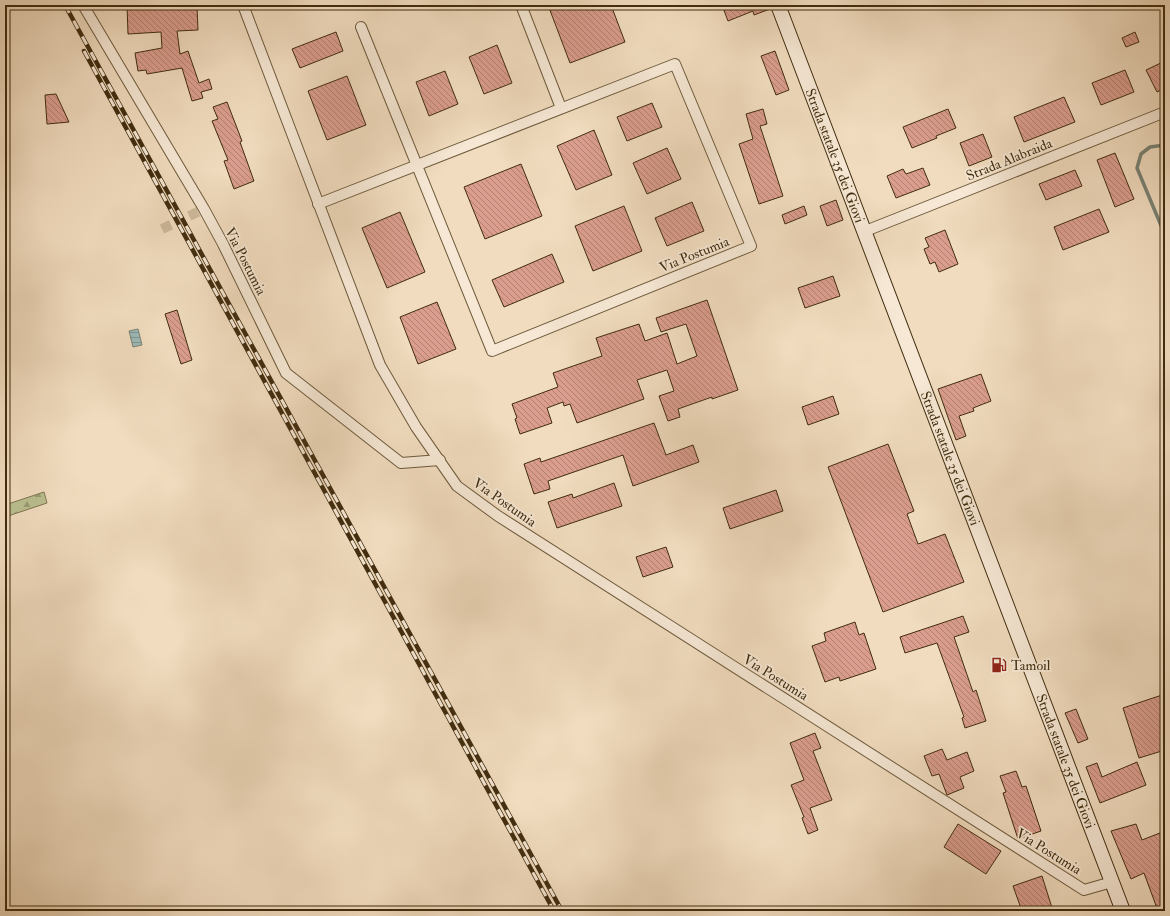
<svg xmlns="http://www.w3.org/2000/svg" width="1170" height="916" font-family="'IM FELL Double Pica',serif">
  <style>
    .forest { fill: url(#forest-firs); stroke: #7e7650 }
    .water { fill: url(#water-rules); stroke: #788275 }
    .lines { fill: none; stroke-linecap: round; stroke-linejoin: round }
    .stream { stroke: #788275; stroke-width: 3.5 }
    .building { fill: url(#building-back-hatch); stroke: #412d0f }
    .minor-tunnel { stroke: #ceb99c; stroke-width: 10; stroke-dasharray: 10 5; stroke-linecap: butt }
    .minor-casing { stroke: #6d593b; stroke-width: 12 }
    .secondary-casing { stroke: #412d0f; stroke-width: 16 }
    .minor { stroke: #f6e8d5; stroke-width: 10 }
    .secondary { stroke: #f6e8d5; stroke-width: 14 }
    .rail-casing { stroke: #412d0f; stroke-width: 4.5 }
    .rail { stroke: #f6e8d5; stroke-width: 3; stroke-dasharray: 9; stroke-linecap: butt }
    .labels { text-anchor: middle; stroke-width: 3.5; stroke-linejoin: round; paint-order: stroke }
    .street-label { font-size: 14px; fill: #412d0f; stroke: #f6e8d5 }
    .poi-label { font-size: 14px; fill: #412d0f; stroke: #f6e8d5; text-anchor: start }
  </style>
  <defs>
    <pattern id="forest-firs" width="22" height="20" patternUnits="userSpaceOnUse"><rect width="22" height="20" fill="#bbc091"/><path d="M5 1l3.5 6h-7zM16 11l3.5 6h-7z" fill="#9a9c75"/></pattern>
    <pattern id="water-rules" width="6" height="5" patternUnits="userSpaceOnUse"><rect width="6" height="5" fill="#9cbab9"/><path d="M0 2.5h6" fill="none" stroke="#819895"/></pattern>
    <pattern id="building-back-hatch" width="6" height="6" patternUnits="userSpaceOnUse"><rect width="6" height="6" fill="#da9d8e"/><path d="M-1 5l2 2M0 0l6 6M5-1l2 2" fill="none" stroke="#b28072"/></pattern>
  </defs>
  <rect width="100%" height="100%" fill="#f1dcbf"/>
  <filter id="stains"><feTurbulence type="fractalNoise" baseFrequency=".005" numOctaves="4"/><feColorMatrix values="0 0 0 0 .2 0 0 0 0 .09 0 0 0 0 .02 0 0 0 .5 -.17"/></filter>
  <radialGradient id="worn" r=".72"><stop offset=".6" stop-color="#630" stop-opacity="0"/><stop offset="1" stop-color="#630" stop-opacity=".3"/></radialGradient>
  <path class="forest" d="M44,492L47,503L5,517V505Z"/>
  <path class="water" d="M138,329L142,345L133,347L129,331Z"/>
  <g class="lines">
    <path class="stream" d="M1165,145L1150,147L1141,154L1137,168L1165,235"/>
  </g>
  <g class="building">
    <path d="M127,5H187V7H197L198,30L177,31L180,54L188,51L199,83L209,79L212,89L201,92L203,98L192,101L182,68L147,74L146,70L138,71L135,53L162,48L161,32L128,34Z"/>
    <path d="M548,5H611L625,42L570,63Z"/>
    <path d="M722,5H770V9L754,15L753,11L728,21Z"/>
    <path d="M336,32L343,51L300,68L292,49Z"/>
    <path d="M1135,32L1139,42L1126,47L1122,38Z"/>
    <path d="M497,45L512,83L484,94L469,57Z"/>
    <path d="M775,51L789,90L776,95L761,56Z"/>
    <path d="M1165,61V88L1157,92L1146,70Z"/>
    <path d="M1125,70L1134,92L1101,105L1092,83Z"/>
    <path d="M445,71L458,104L429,116L416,82Z"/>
    <path d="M347,76L366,125L327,140L308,91Z"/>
    <path d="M56,94L69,122L47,124L45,95Z"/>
    <path d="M1064,97L1075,122L1024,142L1014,117Z"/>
    <path d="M227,102L242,141L240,142L254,181L234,189L224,161L228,160L212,121L218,119L213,107Z"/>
    <path d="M652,103L662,127L627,141L617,117Z"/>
    <path d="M763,109L767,124L760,126L783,196L759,204L739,144L753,139L746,114Z"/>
    <path d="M948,109L956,128L936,136L937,138L912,148L903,127Z"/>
    <path d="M594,130L612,175L576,190L557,146Z"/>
    <path d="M983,134L992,157L969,166L960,143Z"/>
    <path d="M667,148L681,179L647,194L633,163Z"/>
    <path d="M1115,153L1134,199L1115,207L1097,160Z"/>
    <path d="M521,164L542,216L485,239L464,187Z"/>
    <path d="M923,168L930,185L896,198L887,176L903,169L906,174Z"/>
    <path d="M1075,170L1082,186L1046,200L1039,184Z"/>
    <path d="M836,200L843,220L827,226L820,206Z"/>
    <path d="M692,202L704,231L667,246L655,218Z"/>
    <path d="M624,206L642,251L593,271L575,226Z"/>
    <path d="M804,206L807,215L785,224L782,215Z"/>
    <path d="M1099,209L1109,232L1063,250L1054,227Z"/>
    <path d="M400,212L425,272L387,288L362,228Z"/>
    <path d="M945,230L958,264L939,272L935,262L930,264L924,249L929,247L925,238Z"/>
    <path d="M552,254L564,282L504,307L492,280Z"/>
    <path d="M833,276L840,296L805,308L798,288Z"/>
    <path d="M707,300L738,390L712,399V397L678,409L680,417L668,421L659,396L674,391L667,370L637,380L644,399L577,423L570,404L564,406L563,402L547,408L552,423L520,434L515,419L517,418L512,404L558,387L553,373L602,356L596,338L639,324L645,341L667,333L677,364L697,356L686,324L661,332L656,318Z"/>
    <path d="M437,302L456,349L418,364L400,317Z"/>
    <path d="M177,310L192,360L181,364L165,314Z"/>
    <path d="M981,374L991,401L973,408L974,411L959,416L966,436L956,440L938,389Z"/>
    <path d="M833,396L839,414L808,425L802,407Z"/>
    <path d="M654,423L666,455L693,445L699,462L633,486L623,455L548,481L550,489L534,494L524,464L540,458L541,462Z"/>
    <path d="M888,444L914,511L907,514L918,544L945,534L964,582L883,612L828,467Z"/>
    <path d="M614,483L622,506L557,528L548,502L572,494L573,498Z"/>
    <path d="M776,490L783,511L730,529L723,508Z"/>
    <path d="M666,547L673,567L643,577L636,557Z"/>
    <path d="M963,616L969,632L954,637L973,692L976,690L986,721L965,728L962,718L964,717L937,643L905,653L900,637Z"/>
    <path d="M855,622L859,635L864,633L876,669L840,681L839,677L825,682L812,646L826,641L824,633Z"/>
    <path d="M1165,694V750L1139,758L1123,708Z"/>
    <path d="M1076,709L1088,739L1078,743L1065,713Z"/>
    <path d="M815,733L821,748L813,751L832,800L810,808L818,830L808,834L802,818L804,817L791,785L804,780L790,743Z"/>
    <path d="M942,749L947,760L967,752L974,771L960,777L964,788L947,795L939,774L932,776L924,756Z"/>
    <path d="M1137,762L1146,785L1100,803L1086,767L1097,763L1102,777Z"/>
    <path d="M1016,771L1022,787L1026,786L1041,831L1018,839L1003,793L1006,792L1000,776Z"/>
    <path d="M958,824L1001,851L986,874L944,847Z"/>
    <path d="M1136,824L1142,840L1165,831V911H1158L1144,873L1131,879L1111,831Z"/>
    <path d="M1042,876L1053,911H1022L1013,886Z"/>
  </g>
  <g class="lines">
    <path class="minor-tunnel" d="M162,229L204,209"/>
    <g class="minor-casing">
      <g id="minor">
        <path d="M83,5L204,209L223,244L286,373L401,463L440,460"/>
        <path d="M243,5L380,365L416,427L457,486L498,516L1084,890L1112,882"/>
        <path d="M521,5L561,108"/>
        <path d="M318,204L675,64L751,246L492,351L361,27"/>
        <path d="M863,232L1165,112"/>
      </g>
    </g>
    <g class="secondary-casing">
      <g id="secondary">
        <path id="s1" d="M778,5L1123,911"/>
      </g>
    </g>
    <use href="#minor" class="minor"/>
    <use href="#secondary" class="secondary"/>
    <g class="rail-casing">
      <g id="rail">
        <path d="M65,5L562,911"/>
        <path d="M84,51L554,911"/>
      </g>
    </g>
    <use href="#rail" class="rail"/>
  </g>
  <defs>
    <g id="fuel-bare" transform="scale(1.2)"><path d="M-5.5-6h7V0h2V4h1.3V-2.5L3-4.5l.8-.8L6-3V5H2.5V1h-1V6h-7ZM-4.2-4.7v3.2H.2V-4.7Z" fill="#8f2418" stroke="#f6e8d5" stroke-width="2.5" paint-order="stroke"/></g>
  </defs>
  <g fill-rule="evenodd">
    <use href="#fuel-bare" x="999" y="665"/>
  </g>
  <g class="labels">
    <g class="street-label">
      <text dy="5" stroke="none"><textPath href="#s1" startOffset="161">Strada statale 35 dei Giovi</textPath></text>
      <text transform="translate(1009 159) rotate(-22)" y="5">Strada Alabraida</text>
      <text transform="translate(694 254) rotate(-22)" y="5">Via Postumia</text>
      <text transform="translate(246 261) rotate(63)" y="5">Via Postumia</text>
      <text dy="5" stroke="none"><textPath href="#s1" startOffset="485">Strada statale 35 dei Giovi</textPath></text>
      <text transform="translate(505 502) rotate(35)" y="5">Via Postumia</text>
      <text transform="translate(776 677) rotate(32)" y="5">Via Postumia</text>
      <text dy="5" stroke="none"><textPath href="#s1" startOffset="809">Strada statale 35 dei Giovi</textPath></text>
      <text transform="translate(1049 851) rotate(32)" y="5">Via Postumia</text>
    </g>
    <g class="poi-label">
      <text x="1011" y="670">Tamoil</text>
    </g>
  </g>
  <rect width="1170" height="916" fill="none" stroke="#f1dcbf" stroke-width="20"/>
  <rect x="6" y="6" width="1158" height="904" fill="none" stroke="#412d0f" stroke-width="2"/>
  <rect x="10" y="10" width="1150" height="896" fill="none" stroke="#412d0f"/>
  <rect width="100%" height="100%" filter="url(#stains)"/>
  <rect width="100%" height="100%" fill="url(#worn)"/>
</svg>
